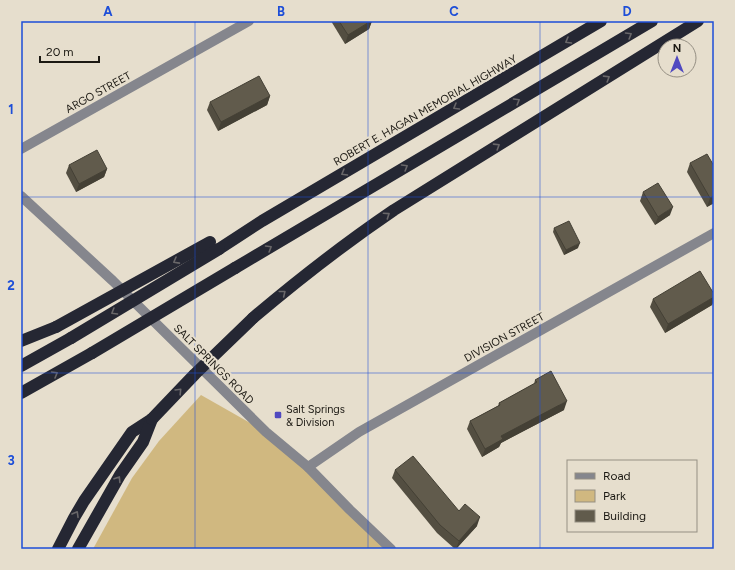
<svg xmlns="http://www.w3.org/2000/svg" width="735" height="570" font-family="Figtree,sans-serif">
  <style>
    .green { fill: #d0b880 }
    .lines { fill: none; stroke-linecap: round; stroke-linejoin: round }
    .minor { stroke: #85868d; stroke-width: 10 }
    .highway { stroke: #252733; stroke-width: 12 }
    .highway-bridge { stroke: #252733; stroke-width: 12 }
    .wall { fill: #534e41 }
    .shaded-wall { fill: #444035 }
    .building { fill: #615b4c; stroke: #444035 }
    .oneway { stroke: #696769 }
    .grid { fill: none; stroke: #1d4ed8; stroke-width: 1; stroke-opacity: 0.55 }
    .poi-dot { fill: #5049c0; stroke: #e6decd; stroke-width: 1.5 }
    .labels { text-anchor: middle; stroke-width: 4; stroke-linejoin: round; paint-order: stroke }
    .street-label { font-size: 11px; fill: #1c1913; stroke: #e6decd }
    .poi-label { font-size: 11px; fill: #1c1913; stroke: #e6decd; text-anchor: start }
    .neatline { fill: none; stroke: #1d4ed8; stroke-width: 1.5 }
    .grid-label { font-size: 13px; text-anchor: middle; font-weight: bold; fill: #1d4ed8 }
  </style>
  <rect width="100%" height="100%" fill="#e6decd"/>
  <path class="green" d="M201,395L266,432L391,549H93L132,478L159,441Z"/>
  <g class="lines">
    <g class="minor">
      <path d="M21,149L249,21"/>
      <path d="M21,196L113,281L266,432L308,467L350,510L391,549"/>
      <path d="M308,467L359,432L714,233"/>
    </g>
    <g class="highway">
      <path d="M219,249L262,221L601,21"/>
      <path d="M235,268L652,21"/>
      <path d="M253,318C299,279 344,244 394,210L698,21"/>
      <path d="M21,341L56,327"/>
      <path d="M21,366L71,338"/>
      <path d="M21,393L92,353"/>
      <path d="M58,549L74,518L84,501L132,432L152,419"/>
      <path d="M78,549L120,475L143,442L152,419"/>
    </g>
    <g class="highway-bridge">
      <path d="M56,327L210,242"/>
      <path d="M71,338L219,249"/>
      <path d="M92,353L235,268"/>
      <path d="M152,419L195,374L253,318"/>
    </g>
  </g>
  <g class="wall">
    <path d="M331,21H372L369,29L345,44Z"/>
    <path d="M270,96L267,105L218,131L207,110L210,102Z"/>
    <path d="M690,163L714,166V203L707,207L687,172Z"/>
    <path d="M69,165L107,169L104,177L76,192L66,173Z"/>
    <path d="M643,192L670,215L655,225L640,201Z"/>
    <path d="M554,228L578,248L564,255L553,232Z"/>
    <path d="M714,294V300L712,305L665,333L650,307L653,299Z"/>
    <path d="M535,380L564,410L501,443L499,447L482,457L467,429L470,421L498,406L499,403L534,384Z"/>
    <path d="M395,470L459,511L477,526L456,549H455L437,533L392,478Z"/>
  </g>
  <g class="shaded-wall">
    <path d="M372,21L369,29L345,44L348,35Z"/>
    <path d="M270,96L267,105L218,131L221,122Z"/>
    <path d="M107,169L104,177L76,192L79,184Z"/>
    <path d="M714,196V203L707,207L710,198Z"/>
    <path d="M673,207L670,215L655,225L658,217Z"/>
    <path d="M580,243L578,248L564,255L566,250Z"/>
    <path d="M714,297V300L712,305L665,333L668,324Z"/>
    <path d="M567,401L564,410L501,443L499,447L482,457L485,449L501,436Z"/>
    <path d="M480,517L477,526L456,549L459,541Z"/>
  </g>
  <g class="building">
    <path d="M339,21H371L348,35Z"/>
    <path d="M259,76L270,96L221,122L210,102Z"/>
    <path d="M97,150L107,169L79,184L69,165Z"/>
    <path d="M707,154L714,166V196L710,198L690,163Z"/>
    <path d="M658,183L673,207L658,217L643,192Z"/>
    <path d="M569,221L580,243L566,250L554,228Z"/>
    <path d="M700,271L714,294V297L668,324L653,299Z"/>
    <path d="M551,371L567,401L501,436L503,439L485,449L470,421L500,405L499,403L537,382L535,380Z"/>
    <path d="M413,456L459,511L465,504L480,517L459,541L440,525L395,470Z"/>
  </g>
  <defs><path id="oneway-chevron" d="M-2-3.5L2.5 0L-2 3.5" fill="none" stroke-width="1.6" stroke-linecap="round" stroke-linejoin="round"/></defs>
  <g class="oneway">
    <use href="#oneway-chevron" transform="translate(629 35) rotate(-31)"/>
    <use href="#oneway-chevron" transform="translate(568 41) rotate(150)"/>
    <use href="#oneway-chevron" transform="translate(607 78) rotate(-32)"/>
    <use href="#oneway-chevron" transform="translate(517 101) rotate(-31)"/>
    <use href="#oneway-chevron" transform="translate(456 107) rotate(150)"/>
    <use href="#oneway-chevron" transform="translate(497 146) rotate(-32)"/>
    <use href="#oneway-chevron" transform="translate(405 167) rotate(-31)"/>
    <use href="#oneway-chevron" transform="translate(344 173) rotate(150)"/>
    <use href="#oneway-chevron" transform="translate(387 215) rotate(-34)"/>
    <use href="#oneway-chevron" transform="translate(269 248) rotate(-31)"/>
    <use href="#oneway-chevron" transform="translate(176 261) rotate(151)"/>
    <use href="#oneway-chevron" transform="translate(283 293) rotate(-39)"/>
    <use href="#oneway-chevron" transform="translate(114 312) rotate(149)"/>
    <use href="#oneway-chevron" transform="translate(55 374) rotate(-30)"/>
    <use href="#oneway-chevron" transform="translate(179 391) rotate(-46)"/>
    <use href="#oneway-chevron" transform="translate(118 479) rotate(-58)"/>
    <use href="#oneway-chevron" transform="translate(76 514) rotate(-60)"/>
  </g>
  <path class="grid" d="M195,21V549M368,21V549M540,21V549M21,197H714M21,373H714"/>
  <rect class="poi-dot" x="274" y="411" width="8" height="8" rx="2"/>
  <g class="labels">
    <g class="street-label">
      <text transform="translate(98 92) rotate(-29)" y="4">ARGO STREET</text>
      <text transform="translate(425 110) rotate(-30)" y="4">ROBERT E. HAGAN MEMORIAL HIGHWAY</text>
      <text transform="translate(504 337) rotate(-29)" y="4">DIVISION STREET</text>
      <text transform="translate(214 364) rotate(45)" y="4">SALT SPRINGS ROAD</text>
    </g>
    <g class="poi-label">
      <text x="286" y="413">Salt Springs<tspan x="286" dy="13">&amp; Division</tspan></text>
    </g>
  </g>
  <rect width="735" height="570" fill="none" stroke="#e6decd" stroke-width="44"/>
  <rect x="567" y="460" width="130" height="72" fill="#e6decd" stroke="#958f83"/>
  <rect x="575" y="473" width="20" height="6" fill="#85868d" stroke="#958f83"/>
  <text x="603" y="480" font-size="12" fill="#1c1913">Road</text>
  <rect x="575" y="490" width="20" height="12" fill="#d0b880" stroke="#958f83"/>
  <text x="603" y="500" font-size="12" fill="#1c1913">Park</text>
  <rect x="575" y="510" width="20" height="12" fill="#615b4c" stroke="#958f83"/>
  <text x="603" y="520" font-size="12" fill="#1c1913">Building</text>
  <g transform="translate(677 58)"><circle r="19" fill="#e6decd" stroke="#958f83"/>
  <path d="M0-3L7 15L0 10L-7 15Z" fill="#5049c0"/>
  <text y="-6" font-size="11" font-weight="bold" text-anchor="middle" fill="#1c1913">N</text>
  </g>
  <path d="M40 56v6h59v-6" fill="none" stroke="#1c1913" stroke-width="2"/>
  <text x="46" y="56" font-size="12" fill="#1c1913" stroke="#e6decd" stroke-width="3" paint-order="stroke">20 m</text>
  <rect x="22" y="22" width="691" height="526" class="neatline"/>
  <g class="grid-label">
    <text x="108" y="16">A</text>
    <text x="281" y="16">B</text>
    <text x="454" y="16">C</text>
    <text x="627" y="16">D</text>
    <text x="11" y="114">1</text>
    <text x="11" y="290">2</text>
    <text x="11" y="465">3</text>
  </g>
</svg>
